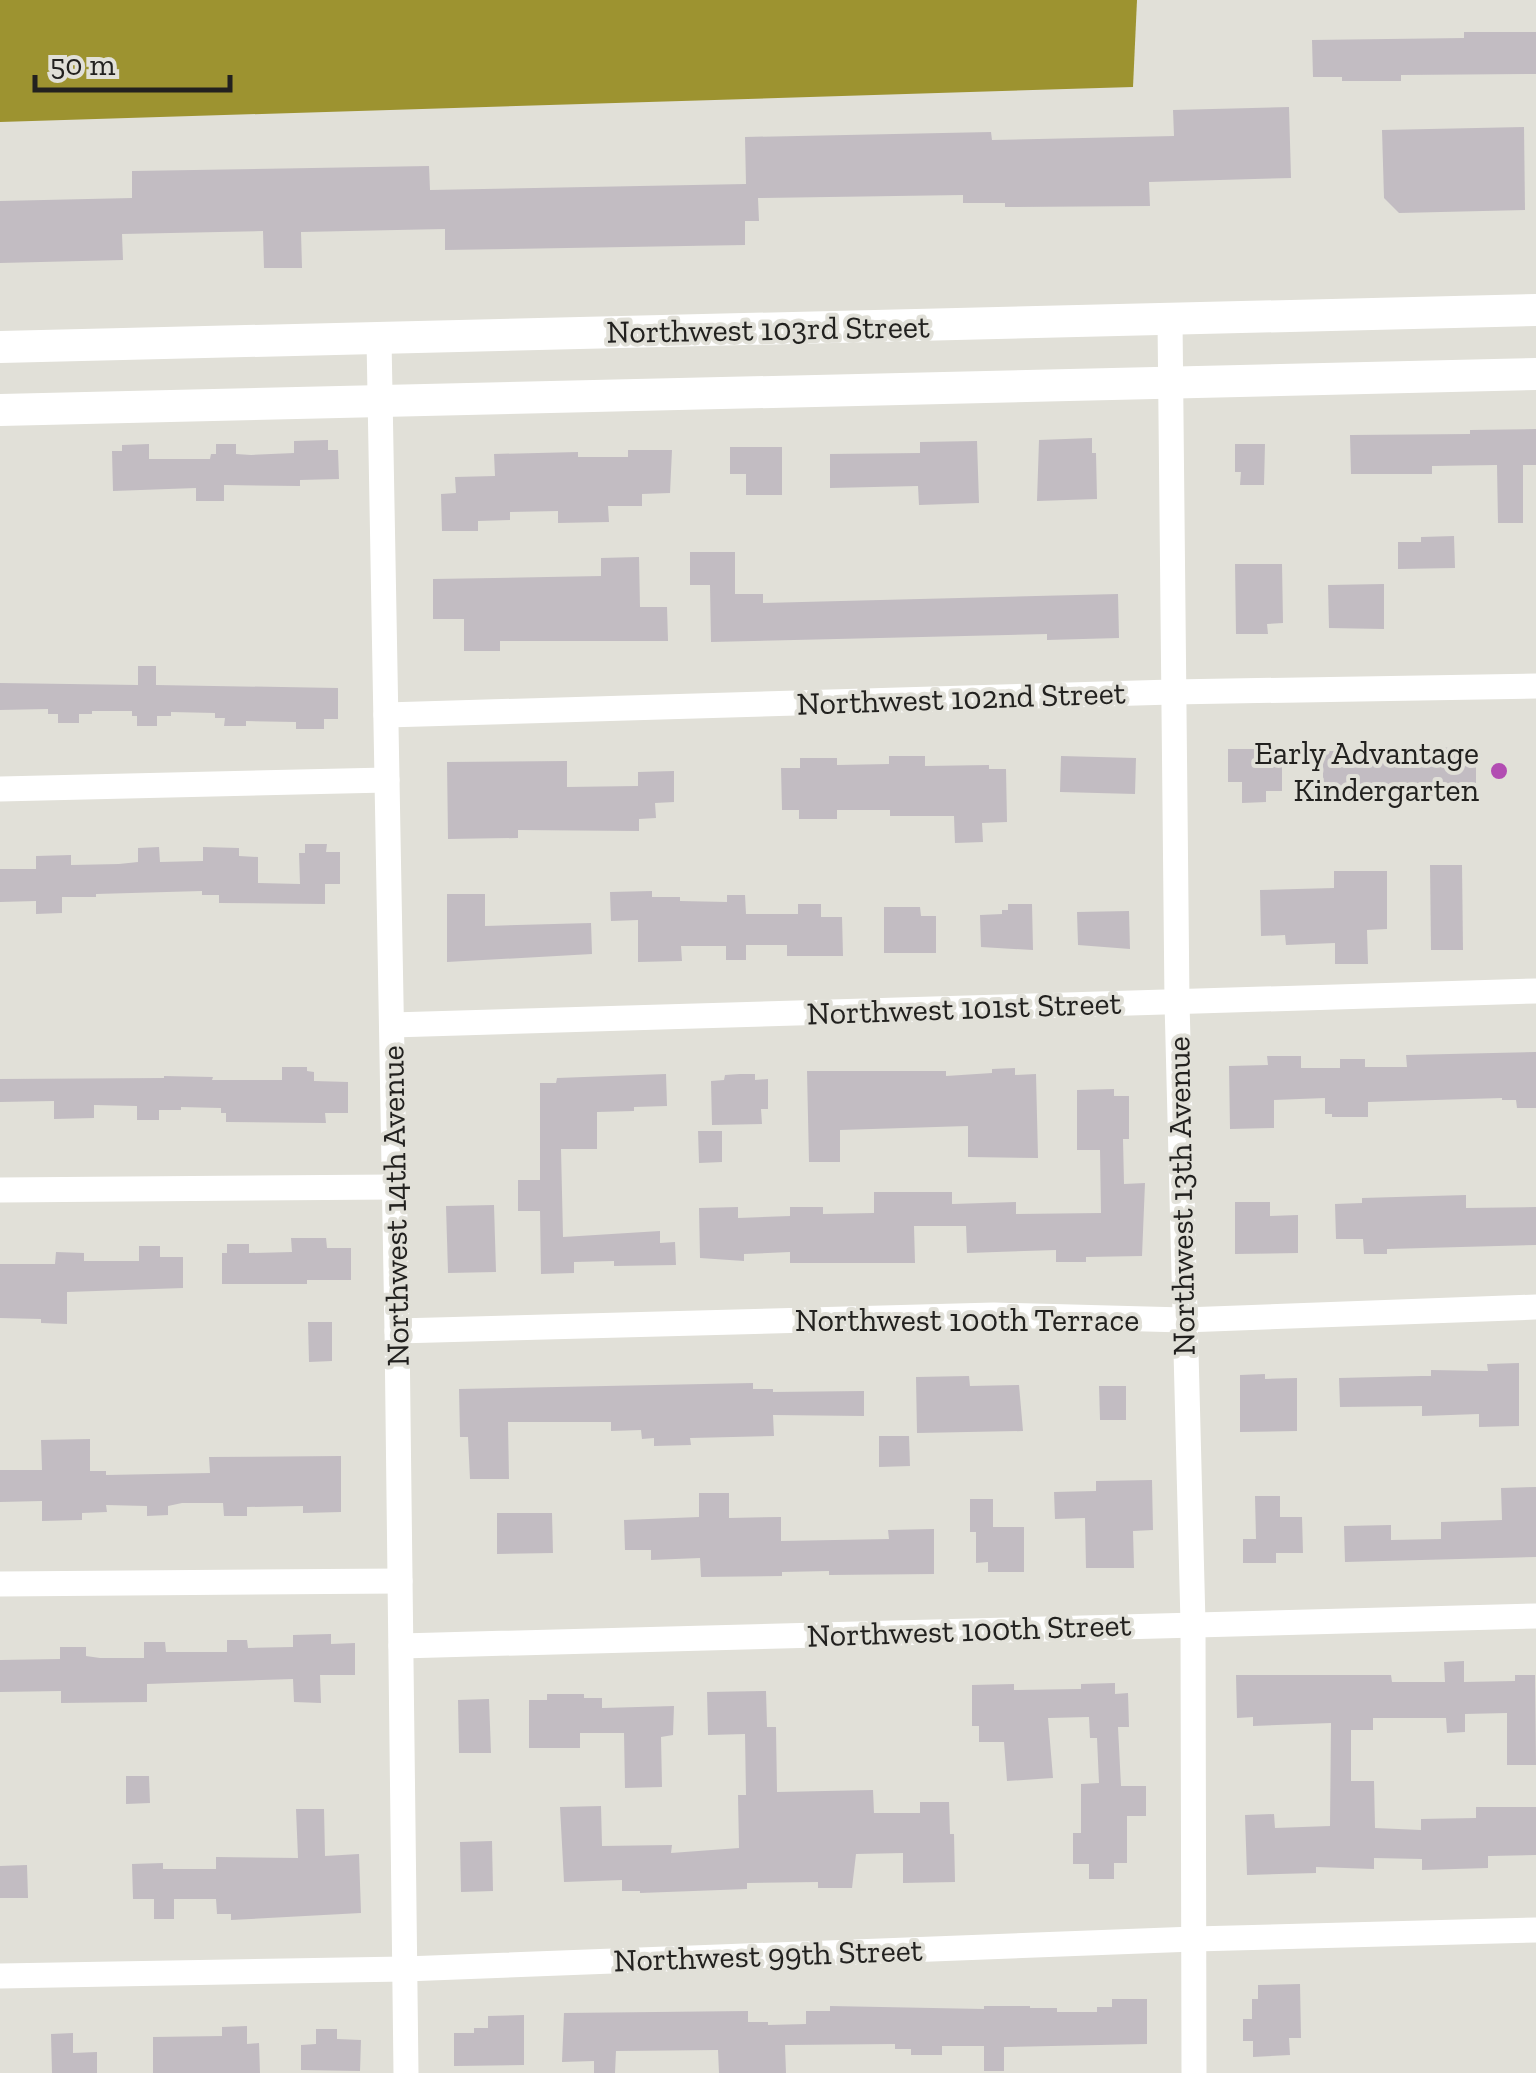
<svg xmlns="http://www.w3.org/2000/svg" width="1536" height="2073" font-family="'Zilla Slab',serif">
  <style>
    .water { fill: #9d9330 }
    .building { fill: #c2bcc2 }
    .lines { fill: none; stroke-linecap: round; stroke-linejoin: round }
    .minor { stroke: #fff; stroke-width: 25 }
    .major { stroke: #fff; stroke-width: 32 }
    .poi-dot { fill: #b24db2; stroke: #e1e0d8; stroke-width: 4 }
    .labels { text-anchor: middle; stroke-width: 8; stroke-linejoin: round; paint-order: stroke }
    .street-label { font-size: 32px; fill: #22211f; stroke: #e1e0d8 }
    .poi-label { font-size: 32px; fill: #22211f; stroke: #e1e0d8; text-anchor: end }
  </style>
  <rect width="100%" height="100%" fill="#e1e0d8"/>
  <path class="water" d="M0,0H1137L1133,87L0,122Z"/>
  <g class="building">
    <path d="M1464,32H1536V74L1401,75V81H1342V77H1313L1312,40L1464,38Z"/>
    <path d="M1289,107L1291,178L1149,182L1150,206L1005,207V203H963V195L758,198L759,221H745V245L445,250V229L301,232L302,268H264L263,231L122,234L123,260L0,263V201L132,198V171L429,166L430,190L746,184L745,137L991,132L992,140L1174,136L1173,110Z"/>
    <path d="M1524,127L1525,210L1399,213L1384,198L1382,130Z"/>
    <path d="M1536,429V465H1523V523H1498L1497,465L1432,466V474H1351L1350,435L1470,434V430Z"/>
    <path d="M1092,438V453H1096L1097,499L1037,501L1039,440Z"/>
    <path d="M328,440V450H338L339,479L300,480V486L224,485V501H196V488L113,491L112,451H122V445L149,444V459H210L211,454H216V444H236V454L251,455L294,453V441Z"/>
    <path d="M977,441L979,503L919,505L918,486L830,488V454L920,453V442Z"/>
    <path d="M1235,444H1265L1264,485H1240L1241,472H1235Z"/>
    <path d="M730,447H782V495H746V474H730Z"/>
    <path d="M628,450H672L670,493L642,494V506H608L609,522L558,523V511L510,512V520L478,521V531H442L441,494L456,493L455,477L495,476L494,454L578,452V457H628Z"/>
    <path d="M1454,536L1455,568L1398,569V542H1421V537Z"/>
    <path d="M690,552H735V594H763V603L1118,594L1119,638L1047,640V634L711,642L710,585H690Z"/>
    <path d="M639,557L640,607H667L668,641H500V651H464V619H433V579L601,576V558Z"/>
    <path d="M1235,564H1282L1283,623L1267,624L1268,634H1236Z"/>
    <path d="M1384,584V629L1329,628L1328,585Z"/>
    <path d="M138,666H156V685L338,688V719H324V729H296V722L246,721V726H224L225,718H215V713L171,712V716H157V726H137V716H132V711H92V714H79V723H58V714H48V709L0,710V683L138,685Z"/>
    <path d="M1406,747L1476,748V783H1454V798L1426,797V785L1387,784V803H1323V751H1406Z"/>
    <path d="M1228,749H1282V791H1266V802L1242,803V782H1228Z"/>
    <path d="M889,756H925V766L989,765V769H1006L1007,822L982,823L983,842L955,843L954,816H890V810H837V819H799V810H782L781,768H800V758H837V765L889,764Z"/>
    <path d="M1061,756L1136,758L1135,794L1060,792Z"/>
    <path d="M567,761V787L638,786V772L674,771V802L655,803L656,818L639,819V831L518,830V838L448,839L447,762Z"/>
    <path d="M305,844H327L326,852H340V884H325V904L219,903V895H202V891L96,894V897H62V913L36,914V901L0,902V869H36V856L71,855V865L119,864L138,862V848L159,847L160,862L203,861V847L239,848V856L258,857V883L300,884L299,853H305Z"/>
    <path d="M1430,865H1462L1463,950H1431Z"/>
    <path d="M1334,871H1387V929L1367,930L1368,964H1335V943L1286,945L1285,935L1261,936L1260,890L1334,888Z"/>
    <path d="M652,891V897H680V901L727,902V895H745L746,914H798V904H821V917H842L843,956H787V945H746V960H726V946H681L682,961L638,962V920L611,921L610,892Z"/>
    <path d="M447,894H485V926L591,923L592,954L447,962Z"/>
    <path d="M1008,904H1032L1033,950L981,947L980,915L1002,914V910H1008Z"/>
    <path d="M884,907H920L921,916H936V953H884Z"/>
    <path d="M1129,911L1130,949L1078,945L1077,912Z"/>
    <path d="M1536,1052V1108H1517L1516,1100H1502V1098L1368,1102V1117H1332V1114H1325V1098L1274,1100V1128L1230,1129L1229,1066L1268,1065L1267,1056H1301V1068H1340V1059H1365V1067H1407L1406,1055Z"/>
    <path d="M282,1067H307V1071L314,1072V1081L348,1082V1113H325L326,1123L226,1122V1113H221V1108L181,1107V1110H159V1120H137V1106L94,1105V1118L54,1119V1101L0,1102V1079L164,1078V1076L213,1077L212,1080H282Z"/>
    <path d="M1015,1068V1075L1036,1074L1038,1158L968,1157V1126L840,1130V1162H809L807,1071H946V1076L992,1073V1069Z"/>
    <path d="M666,1074L667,1106L634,1107V1111L597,1112V1149H561L563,1237L660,1231V1243L675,1242L676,1265L614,1266V1261L574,1262V1273L541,1274L540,1211H518V1180H540V1083H556L557,1078Z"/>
    <path d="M740,1074H755V1080L768,1079V1109H761L762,1124L712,1125L711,1081L724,1080L725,1075Z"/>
    <path d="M1114,1089V1096H1129V1139H1123L1124,1184L1145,1183L1142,1256L1086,1257V1262H1056V1250L967,1253L966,1226H914L915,1263H790V1252L744,1254V1261L700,1258L699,1208L738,1207V1218L790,1216V1207H823V1214L874,1213V1192H952V1204L1016,1202V1214L1101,1213L1100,1150H1077V1090Z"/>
    <path d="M698,1131H722V1162L699,1163Z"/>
    <path d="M1466,1195V1208L1536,1207V1245L1387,1249V1254H1364L1363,1239H1336L1335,1204L1362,1203V1198Z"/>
    <path d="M1235,1202H1270V1216L1298,1215V1253L1235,1254Z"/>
    <path d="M494,1205L496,1272L448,1273L446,1206Z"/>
    <path d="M291,1238H326L327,1248H351V1280H307V1284H222V1253H227V1244H249V1253L292,1252Z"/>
    <path d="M139,1246H160V1257H183V1288L67,1292V1324L41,1323V1319L0,1318V1264H55L56,1252L84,1253V1261H139Z"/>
    <path d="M308,1322H332V1361L309,1362Z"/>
    <path d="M1519,1363V1426L1479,1427V1414L1422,1416V1406L1340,1407L1339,1378L1421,1376H1431V1370L1488,1371L1487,1364Z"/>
    <path d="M1265,1374V1379L1297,1378V1431L1240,1432V1375Z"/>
    <path d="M969,1376L970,1386L1019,1385L1023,1431L917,1433L916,1377Z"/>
    <path d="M753,1383V1389H773V1392L864,1391V1416L773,1415L774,1436L690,1438L691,1445L654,1446V1438L642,1439L641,1430L611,1431V1422H508L509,1479H470L468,1437H460L459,1389Z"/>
    <path d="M1099,1386H1126V1420H1100Z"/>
    <path d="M879,1436H909L910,1466L879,1467Z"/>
    <path d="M90,1439V1471H106V1475L210,1473L209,1457L341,1456V1512L303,1513V1506L247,1507V1516H224L223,1503H182L168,1506V1515L147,1516V1506L106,1505L107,1512L82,1513V1520L42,1521V1501L0,1502V1470H42L41,1440Z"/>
    <path d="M1152,1480L1153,1530L1133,1531L1134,1568H1086L1085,1518L1055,1519L1054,1492L1096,1491V1481Z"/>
    <path d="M1536,1487V1557L1345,1562L1344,1526L1391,1525V1540L1441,1539V1522L1502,1520L1501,1488Z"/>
    <path d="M699,1493H729V1518L781,1517V1541L889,1539L888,1530L934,1529V1574L829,1575V1571L782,1572V1576L701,1577L700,1558L651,1560V1550H625L624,1520L699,1517Z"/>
    <path d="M1255,1496H1280V1517H1302L1303,1553H1276V1563H1243V1539H1256Z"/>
    <path d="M970,1499H993V1527H1024V1572H988V1562L976,1563V1532H970Z"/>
    <path d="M497,1513H552L553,1553L497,1554Z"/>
    <path d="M331,1634V1644L355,1643V1675H320L321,1703L294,1702L293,1679L147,1684V1702L61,1703V1691L0,1692V1660L60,1659V1647H86V1656L100,1658H144V1642H165L166,1652H227V1640H247L248,1648L293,1647V1635Z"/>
    <path d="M1464,1661V1682L1515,1681V1675H1535L1536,1765H1507V1713L1465,1714V1732L1447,1733L1446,1718H1373V1730H1351V1781H1374L1375,1828L1421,1830V1819L1476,1818V1807H1536V1855L1488,1856V1868L1422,1870V1859L1374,1858V1869L1316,1867V1873L1247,1875L1245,1815L1274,1814L1275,1828L1330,1826L1331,1723L1253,1726V1717L1237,1718L1236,1675H1391L1392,1682H1445L1444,1662Z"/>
    <path d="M1115,1683V1694L1128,1693L1129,1727H1118L1121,1786H1146V1816H1127V1863H1114V1879H1089V1864H1073V1833H1081V1784L1099,1783L1097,1738H1090L1089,1717L1048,1718L1053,1778L1007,1781L1004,1742H979V1726H972V1685L1014,1684V1690L1081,1689V1684Z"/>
    <path d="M766,1691L767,1727H776L777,1792L873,1790L874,1813H920V1802H949L950,1834H954L955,1882L903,1883V1853L856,1854L852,1888H818V1882L747,1883V1889L640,1893V1891H622V1880L564,1882L560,1807L601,1806L602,1846L672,1845L671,1853L739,1848L738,1795H746L745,1734L708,1735L707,1692Z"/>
    <path d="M547,1694H584V1698H602V1708L674,1706L673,1735L661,1737L662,1787L625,1788L624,1733H580V1748H529V1700H547Z"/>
    <path d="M489,1699L491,1753H459L458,1700Z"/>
    <path d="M126,1776H149L150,1803L126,1804Z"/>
    <path d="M296,1809H324L325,1856L359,1854L361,1913L231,1920V1914H217L216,1899H174V1919H154V1899H133L132,1864L163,1863V1869H216V1857L298,1858Z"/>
    <path d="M492,1841L493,1891L461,1892L460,1842Z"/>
    <path d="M27,1865L28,1898H0V1866Z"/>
    <path d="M1300,1984L1301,2038H1289L1290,2055L1253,2057V2041H1243V2019H1252V1999H1258V1985Z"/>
    <path d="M1112,1999H1147V2044L1004,2047V2071H984V2046H942V2055H911V2049H895V2044L785,2045L786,2073H719L718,2050L616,2051L615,2073H594V2061L562,2062L564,2013L748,2011V2022H768V2025L806,2024V2011H830V2006L984,2009V2006H1030V2008H1057V2012H1097V2007H1112Z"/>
    <path d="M524,2015V2065L454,2066V2033H474V2028H488V2016Z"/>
    <path d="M247,2026V2044L259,2043L260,2073H153V2037L222,2036V2027Z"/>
    <path d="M316,2029H337V2039L361,2040L360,2071L301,2070V2045L316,2044Z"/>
    <path d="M73,2033V2053L97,2052V2073H52L51,2034Z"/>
  </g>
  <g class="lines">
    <g class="minor">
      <path d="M1170,319L1177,1002L1193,1623L1194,2073"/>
      <path d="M379,339L397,1331L406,2073"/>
      <path d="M386,715L1172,692L1536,686"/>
      <path d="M0,789L387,780"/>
      <path d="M392,1025L1536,991"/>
      <path d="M0,1190L395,1187"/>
      <path d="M397,1331L994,1315L1184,1320L1536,1307"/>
      <path d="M0,1584L400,1581"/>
      <path d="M401,1646L1536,1616"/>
      <path d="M0,1976L405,1969L1194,1939L1536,1930"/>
    </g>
    <g class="major">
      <path d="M0,347L1536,310"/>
      <path d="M0,410L1536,374"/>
    </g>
  </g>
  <circle class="poi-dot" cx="1499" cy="771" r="10"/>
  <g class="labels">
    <g class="street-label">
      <text transform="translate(768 329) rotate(-1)" y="11">Northwest 103rd Street</text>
      <text transform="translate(961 698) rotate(-2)" y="11">Northwest 102nd Street</text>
      <text transform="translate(964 1008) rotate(-2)" y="11">Northwest 101st Street</text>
      <text transform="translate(1181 1196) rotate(-91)" y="11">Northwest 13th Avenue</text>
      <text transform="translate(395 1206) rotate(-91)" y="11">Northwest 14th Avenue</text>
      <text x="967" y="1331">Northwest 100th Terrace</text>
      <text transform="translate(969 1630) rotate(-2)" y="11">Northwest 100th Street</text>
      <text transform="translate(768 1955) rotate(-2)" y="11">Northwest 99th Street</text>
    </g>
    <g class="poi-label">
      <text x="1479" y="764">Early Advantage<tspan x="1479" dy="37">Kindergarten</tspan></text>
    </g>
  </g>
  <path d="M35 75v15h195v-15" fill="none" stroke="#22211f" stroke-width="5"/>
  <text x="50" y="75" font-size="30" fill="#22211f" stroke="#e1e0d8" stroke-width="8" paint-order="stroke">50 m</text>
</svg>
